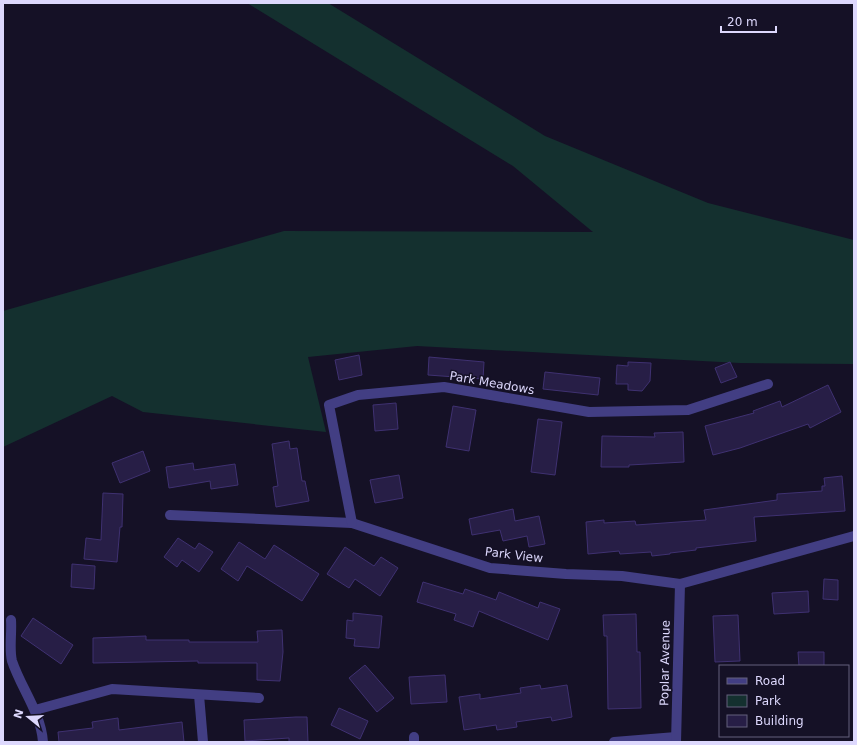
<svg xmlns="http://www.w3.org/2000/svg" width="857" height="745" font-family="'DejaVu Sans',sans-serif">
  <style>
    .green { fill: #14302f }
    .building { fill: #271e46; stroke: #3f3171 }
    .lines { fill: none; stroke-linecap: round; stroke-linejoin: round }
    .minor { stroke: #423e83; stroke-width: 10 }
    .labels { text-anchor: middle; stroke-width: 3; stroke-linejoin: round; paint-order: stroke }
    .street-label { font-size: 12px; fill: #ddd8fd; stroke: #151126 }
  </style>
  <rect width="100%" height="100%" fill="#151126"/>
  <path class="green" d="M247,3H328L545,136L708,203L854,240V364L740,363L417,346L308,357L326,432L143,412L112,396L3,447V311L284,231L593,232L513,166Z"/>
  <g class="building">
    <path d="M359,355L362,375L339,380L335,360Z"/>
    <path d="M429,357L484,362L483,379L428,375Z"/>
    <path d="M628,362L651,363L650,381L642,391L628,390V384H616L617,365L628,366Z"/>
    <path d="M730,362L737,377L721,383L715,368Z"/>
    <path d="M545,372L600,378L598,395L543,389Z"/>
    <path d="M828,385L841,412L810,428L808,424L740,448L713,455L705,426L754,413L753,411L780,401L782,407Z"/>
    <path d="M396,403L398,429L375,431L373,405Z"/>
    <path d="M453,406L476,410L469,451L446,447Z"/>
    <path d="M538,419L562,422L555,475L531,472Z"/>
    <path d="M683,432L684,462L629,465V467H601L602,436L655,437L654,433Z"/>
    <path d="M289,441L290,449L297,448L302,481H305L309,501L276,507L273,487L278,486L272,444Z"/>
    <path d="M143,451L150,471L120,483L112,463Z"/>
    <path d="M193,463L194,470L235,464L238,485L211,489L210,481L169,488L166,467Z"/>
    <path d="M399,475L403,498L375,503L370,480Z"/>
    <path d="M842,476L845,511L754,517L756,541L696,548V550L670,553V554L652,556L651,552L620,554L619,551L588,554L586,522L604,520V523L635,521L636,525L706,520L704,510L777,500V494L822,491V486H825L824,478Z"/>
    <path d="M103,493L123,494L122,527H120L117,562L84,559L86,538L101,540Z"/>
    <path d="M513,509L515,521L539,516L545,544L529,547L527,536L503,541L500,530L472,535L469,519Z"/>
    <path d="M178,538L195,549L199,543L213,552L199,572L182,560L177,567L164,557Z"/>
    <path d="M239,542L265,559L274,545L319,574L302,601L247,566L238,581L221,569Z"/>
    <path d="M345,547L374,566L381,557L398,568L380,596L355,579L349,588L327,574Z"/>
    <path d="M72,564L95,566L94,589L71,587Z"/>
    <path d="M824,579L838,580V600L823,599Z"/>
    <path d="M423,582L463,594L465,589L496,600L499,592L538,608L540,602L560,609L548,640L479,611L473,627L454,620L456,614L417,602Z"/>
    <path d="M808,591L809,612L774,614L772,593Z"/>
    <path d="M353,613L382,616L379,648L354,646L355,639L346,638L347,620L353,621Z"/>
    <path d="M636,614L637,652H640L641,708L608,709L607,636H604L603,615Z"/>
    <path d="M738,615L740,661L715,662L713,616Z"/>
    <path d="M33,618L73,645L61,664L21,636Z"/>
    <path d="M282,630L283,652L280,681L257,680V663H198V661L93,663V638L146,636V640H189V642H258L257,631Z"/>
    <path d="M798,652H824V666H799Z"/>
    <path d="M365,665L394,698L377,712L349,678Z"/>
    <path d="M445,675L447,702L411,704L409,677Z"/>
    <path d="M540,685L541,689L567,685L572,717L552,721L551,717L516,722L517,727L497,730L496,725L464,730L459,697L480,694V699L521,693L520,688Z"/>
    <path d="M339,708L368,721L360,739L331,725Z"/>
    <path d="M296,717H307L308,742H289V738L245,741L244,720Z"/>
    <path d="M118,718L119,730L182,722L184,742H59L58,732L93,728L92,722Z"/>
  </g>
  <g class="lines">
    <g class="minor">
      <path d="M170,515L352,523L490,568L566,574L622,576L680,584L854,536"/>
      <path d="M352,523L329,405L358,395L444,387L589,412L688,410L768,384"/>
      <path d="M11,620C12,633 9,649 12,661C21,688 41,713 43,742"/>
      <path d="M199,695L203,742"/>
      <path d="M35,710L112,689L259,698"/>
      <path d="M414,737V742"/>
      <path d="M614,742L676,737"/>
      <path d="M676,742L680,584"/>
    </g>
  </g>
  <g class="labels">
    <g class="street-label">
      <text transform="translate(492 383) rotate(10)" y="4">Park Meadows</text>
      <text transform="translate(514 555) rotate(7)" y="4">Park View</text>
      <text transform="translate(665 663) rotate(-89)" y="4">Poplar Avenue</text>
    </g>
  </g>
  <rect width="857" height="745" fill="none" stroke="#ddd8fd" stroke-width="8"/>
  <rect x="719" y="665" width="130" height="72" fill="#151126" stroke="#65617c"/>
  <rect x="727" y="678" width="20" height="6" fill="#423e83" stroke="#65617c"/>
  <text x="755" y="685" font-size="12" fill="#ddd8fd">Road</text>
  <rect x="727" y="695" width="20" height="12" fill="#14302f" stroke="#65617c"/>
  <text x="755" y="705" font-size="12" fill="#ddd8fd">Park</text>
  <rect x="727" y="715" width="20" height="12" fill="#271e46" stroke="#65617c"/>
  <text x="755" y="725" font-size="12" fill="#ddd8fd">Building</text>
  <g transform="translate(28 717) rotate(288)" stroke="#151126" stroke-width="3" paint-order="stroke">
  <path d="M0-3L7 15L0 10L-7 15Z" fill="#ddd8fd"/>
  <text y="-6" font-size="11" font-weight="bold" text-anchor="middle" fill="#ddd8fd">N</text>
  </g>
  <path d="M721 26v6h55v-6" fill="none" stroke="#ddd8fd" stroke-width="2"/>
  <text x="727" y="26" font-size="12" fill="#ddd8fd" stroke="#151126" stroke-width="3" paint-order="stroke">20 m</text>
</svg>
